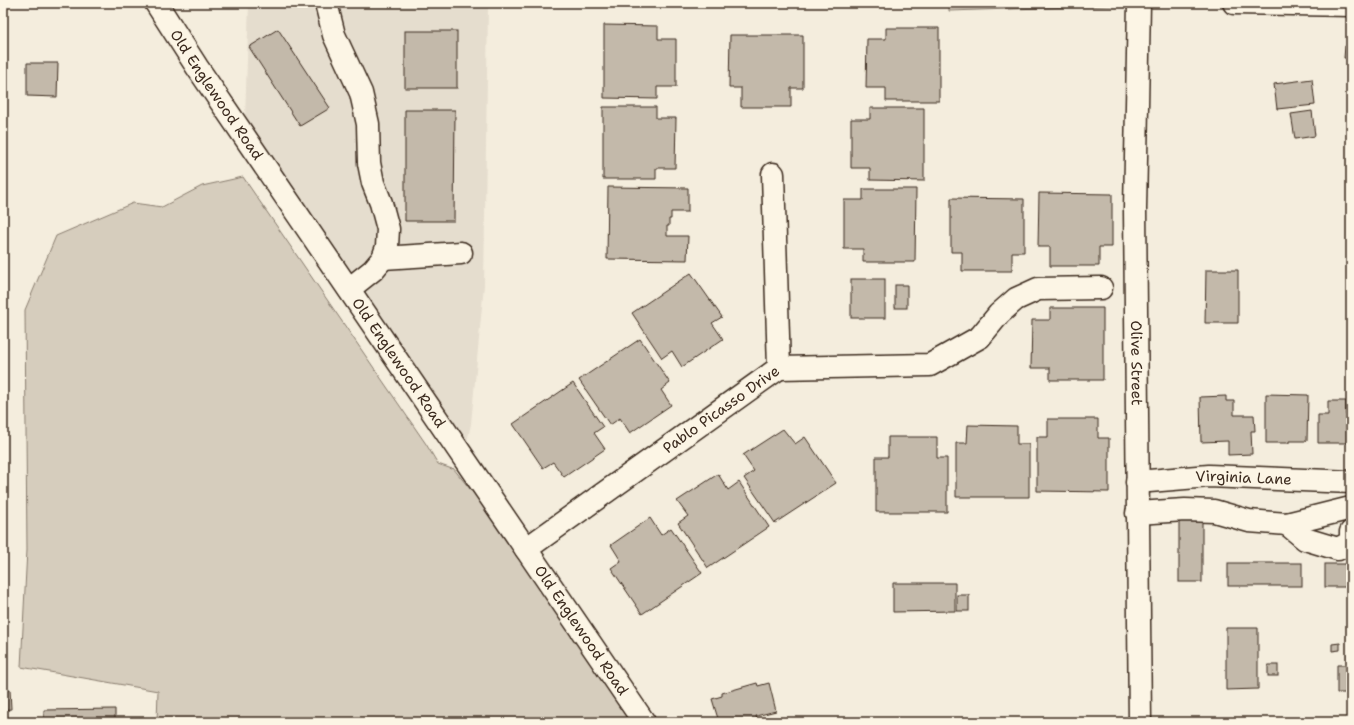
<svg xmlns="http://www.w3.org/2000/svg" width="1354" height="725" font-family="'Shantell Sans',sans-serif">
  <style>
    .built { fill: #e5ddce }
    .green { fill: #d6cdbd; stroke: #887c6e }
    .building { fill: #c3b9aa; stroke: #3b2a1e }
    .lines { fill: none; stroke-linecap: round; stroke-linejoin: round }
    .minor-casing { stroke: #3b2a1e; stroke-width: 25 }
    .minor { stroke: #fcf5e5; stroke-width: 22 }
    .labels { text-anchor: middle; stroke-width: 3; stroke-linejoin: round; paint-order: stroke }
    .street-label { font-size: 15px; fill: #3b2a1e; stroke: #fcf5e5 }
  </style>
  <rect width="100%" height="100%" fill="#f4eddd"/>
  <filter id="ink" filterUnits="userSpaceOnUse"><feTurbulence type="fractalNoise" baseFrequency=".025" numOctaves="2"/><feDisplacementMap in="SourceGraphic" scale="8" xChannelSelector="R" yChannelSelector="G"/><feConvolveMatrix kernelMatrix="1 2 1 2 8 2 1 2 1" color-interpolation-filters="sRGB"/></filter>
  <g filter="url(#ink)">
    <path class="built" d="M249,3L488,6L484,285L471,424L467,442L245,117Z"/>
    <g class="green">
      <path d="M949,3H1265L1136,5L949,11Z"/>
      <path d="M243,177L426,444L438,464L452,469L453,468L479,500L630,722H157L158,691L21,667L27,550L25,310L56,236L133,203L162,207L202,186Z"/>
    </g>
    <g class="building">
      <path d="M604,25L658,26V39H676V87H657V99L604,98Z"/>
      <path d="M886,28H939V101H886V88H866L867,39H886Z"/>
      <path d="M278,29L330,108L300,126L249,47Z"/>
      <rect x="405" y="31" width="52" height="57"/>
      <path d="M730,35H803V88H791V107H741V88H729Z"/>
      <path d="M1345,46L1351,47V58H1344Z"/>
      <path d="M27,63H58L57,97L27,96Z"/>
      <path d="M1312,79L1315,105L1277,109L1274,84Z"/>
      <path d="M603,107H656V118H676L675,168H656V179H603Z"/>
      <path d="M870,108H924V181L870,180V168H851V119H870Z"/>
      <path d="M405,110H455L454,221H405Z"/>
      <path d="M1312,111L1315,136L1295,139L1291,114Z"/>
      <path d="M608,187L688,188V212H671V219H669V226H667V236H688L687,260L607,259Z"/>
      <path d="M863,189H916L915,262H863V249H844V200H863Z"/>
      <path d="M1039,193L1112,194V247H1099V266H1050V247H1038Z"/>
      <path d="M951,198L1024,199V252H1012V271H962V252H951Z"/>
      <path d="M1206,270H1238V323H1205Z"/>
      <path d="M691,273L722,317L712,323L723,339L682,367L672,351L662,358L632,313Z"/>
      <rect x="851" y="279" width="34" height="39"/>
      <rect x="895" y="285" width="12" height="23"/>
      <path d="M1050,308H1103V380H1050V368H1031L1032,320H1050Z"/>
      <path d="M640,339L670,383L661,390L671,405L630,433L620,418L610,425L579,380Z"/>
      <path d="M573,383L603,427L594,433L605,449L564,477L553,462L543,468L513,424Z"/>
      <path d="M1266,394L1308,395L1307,441H1289V443H1266Z"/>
      <path d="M1226,396V401H1234V415H1254L1255,431H1251L1252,454L1228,455V441L1201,442L1200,397Z"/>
      <path d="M1328,401H1346V415H1351V443H1318V415H1328Z"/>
      <path d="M1048,419H1098V438H1109V492L1037,491V437H1048Z"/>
      <path d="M968,425L1017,426V444H1029V497H956V443H967Z"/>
      <path d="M783,429L795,444L805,437L836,483L775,523L744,478L754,471L743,455Z"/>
      <path d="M888,437H937V458H947V512H876V457H888Z"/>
      <path d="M718,474L728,490L739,482L769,527L708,568L678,523L688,516L677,501Z"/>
      <rect x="1179" y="514" width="23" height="68"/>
      <path d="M650,518L661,535L671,528L702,573L642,614L611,568L621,561L611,545Z"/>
      <rect x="1228" y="563" width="74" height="23"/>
      <rect x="1325" y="564" width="26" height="23"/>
      <path d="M893,583H955V611L893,612Z"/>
      <rect x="957" y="595" width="12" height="16"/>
      <path d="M1226,628H1258V689L1226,690Z"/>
      <path d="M1340,643V650L1332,651V644Z"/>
      <path d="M1348,654H1351V693H1337V665H1348Z"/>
      <rect x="1268" y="665" width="10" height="11"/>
      <path d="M757,683L758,686L769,683L776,711L756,716L757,719L746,722H742L741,720L735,722H719L712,699L722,696V693Z"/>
      <path d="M3,690H10L11,709L3,710Z"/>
      <path d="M115,709V722H44V710Z"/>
    </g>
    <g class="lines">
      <g class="minor-casing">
        <g id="minor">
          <path id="s1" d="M156,3L197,67L644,722"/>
          <path d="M326,3L334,35L361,93L368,124L369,163L373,183L381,203L388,229L387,247L383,258L373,270L349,289"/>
          <path id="s2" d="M1139,3L1135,209L1140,722"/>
          <path d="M1234,3L1351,5"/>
          <path d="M383,258L461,253"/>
          <path d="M779,368L930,365L980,337L999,314L1016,299L1038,289L1101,288"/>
          <path id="s3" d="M1137,482L1209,476L1351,482"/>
          <path d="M1137,513L1185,510L1214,511L1249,521L1287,524L1351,508"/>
          <path d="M1287,524L1305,539L1338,549L1351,542V532"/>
          <path id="s4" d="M526,549L779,368L773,174"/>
        </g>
      </g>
      <use href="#minor" class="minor"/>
    </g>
  </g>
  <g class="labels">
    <g class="street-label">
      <text dy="5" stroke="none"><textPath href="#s1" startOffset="110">Old Englewood Road</textPath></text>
      <text dy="5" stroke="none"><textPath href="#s2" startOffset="360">Olive Street</textPath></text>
      <text dy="5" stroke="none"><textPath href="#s1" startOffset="434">Old Englewood Road</textPath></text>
      <text dy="5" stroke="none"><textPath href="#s4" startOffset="240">Pablo Picasso Drive</textPath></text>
      <text dy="5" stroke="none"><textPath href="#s3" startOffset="107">Virginia Lane</textPath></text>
      <text dy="5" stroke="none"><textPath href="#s1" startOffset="758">Old Englewood Road</textPath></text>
    </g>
  </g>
  <rect width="1354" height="725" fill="none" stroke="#fcf5e5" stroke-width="16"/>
  <rect x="8" y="8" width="1338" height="709" fill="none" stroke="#3b2a1e" stroke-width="1.5" filter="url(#ink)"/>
</svg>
